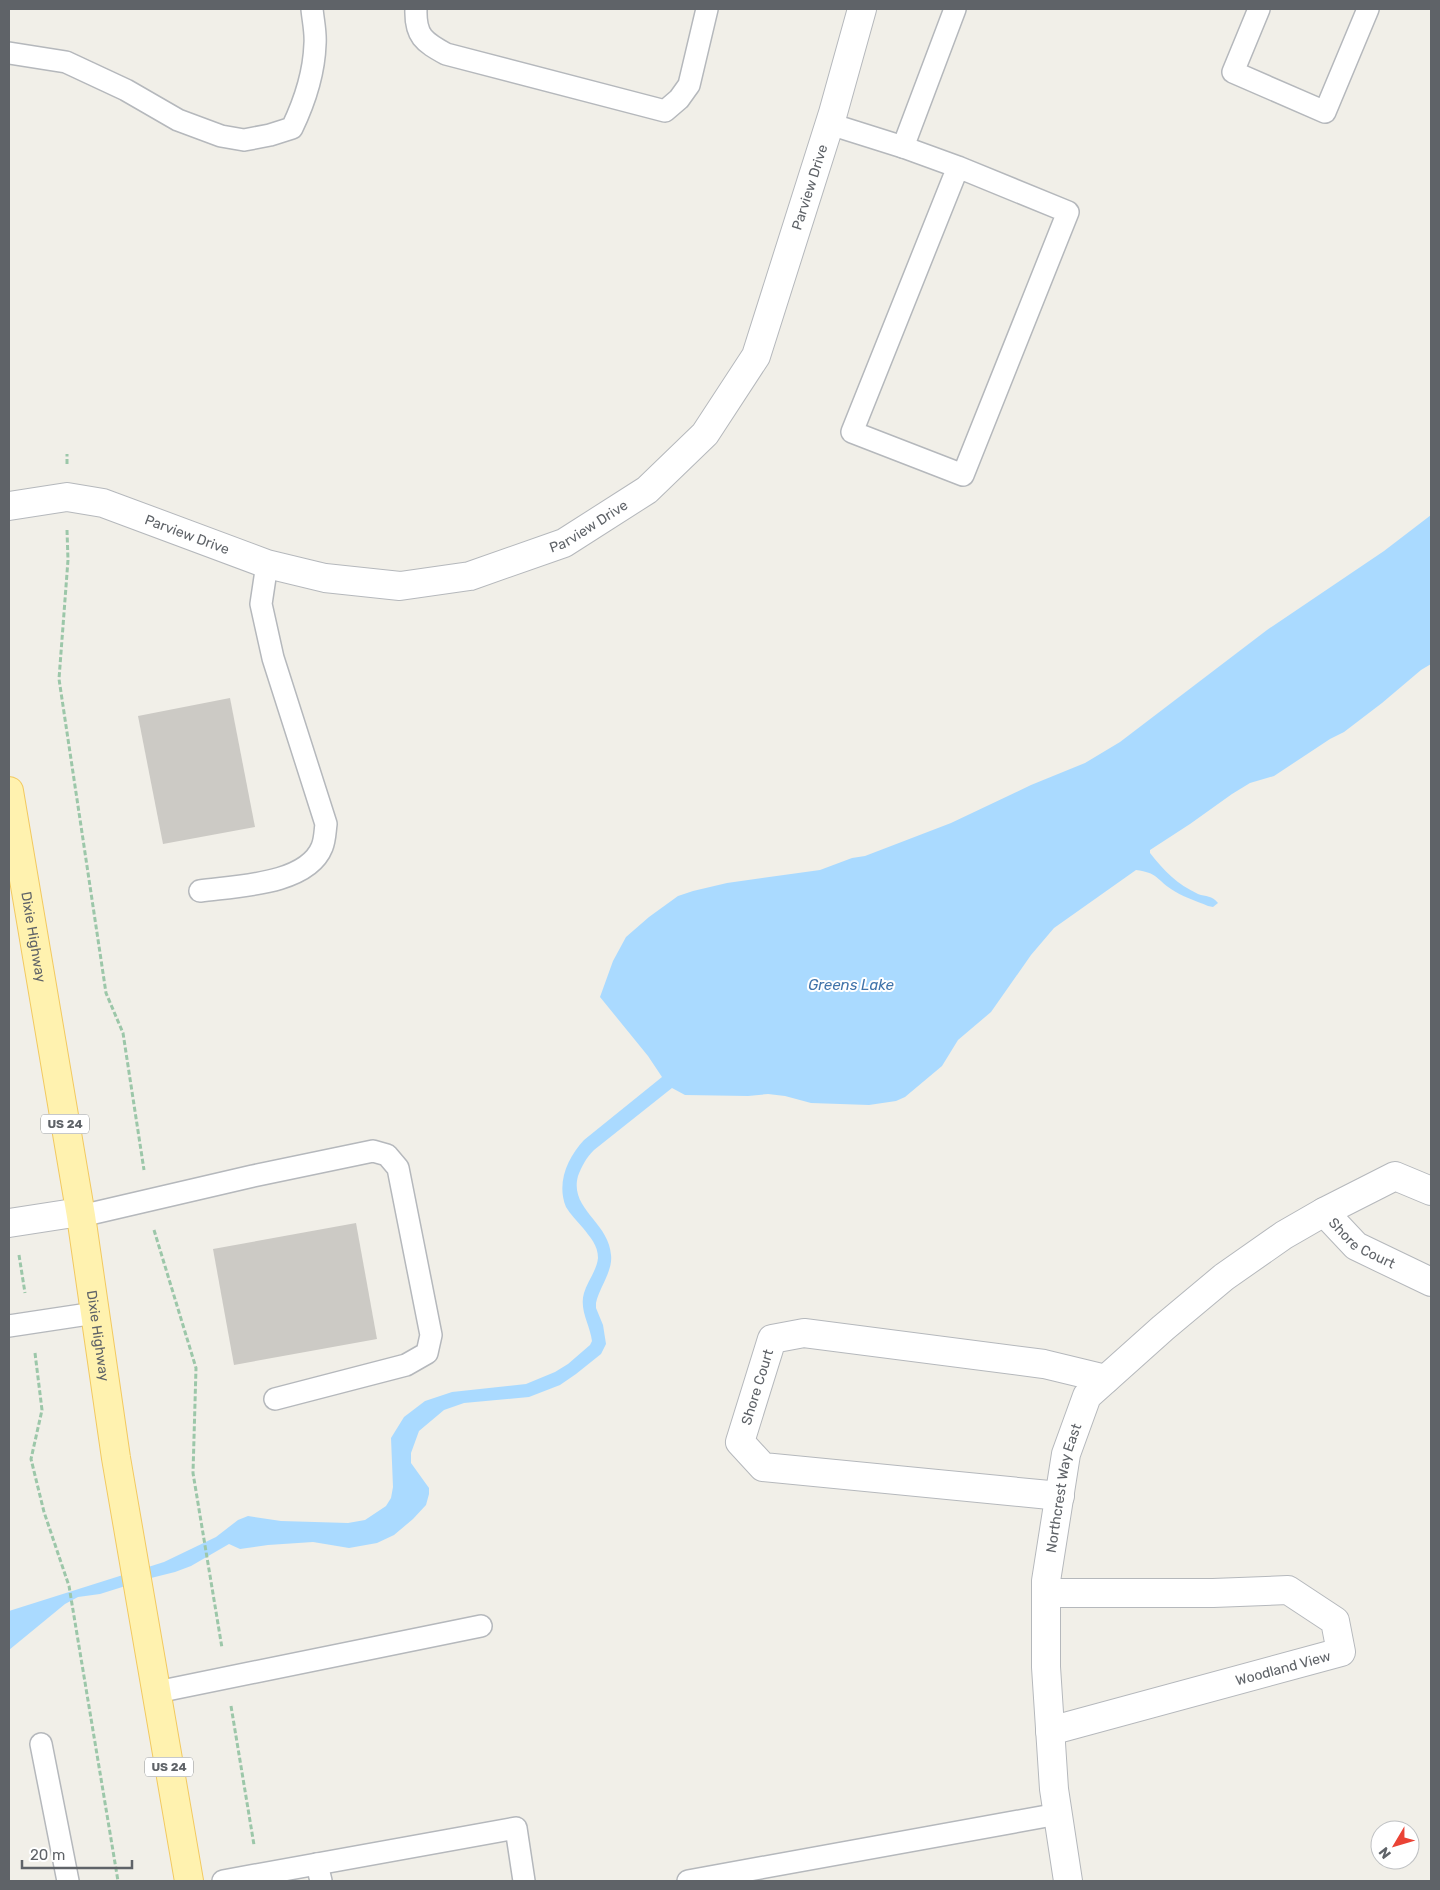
<svg xmlns="http://www.w3.org/2000/svg" width="1440" height="1890" font-family="Rubik,sans-serif">
  <style>
    .water { fill: #aadaff }
    .building { fill: #cccac5 }
    .lines { fill: none; stroke-linecap: round; stroke-linejoin: round }
    .service-casing { stroke: #b5b8bc; stroke-width: 24 }
    .minor-casing { stroke: #b5b8bc; stroke-width: 30 }
    .primary-casing { stroke: #f2c960; stroke-width: 30 }
    .path { stroke: #9cc7a9; stroke-width: 3; stroke-dasharray: 5 2.5; stroke-linecap: butt }
    .service { stroke: #fff; stroke-width: 21 }
    .minor { stroke: #fff; stroke-width: 28 }
    .primary { stroke: #fff2af; stroke-width: 28 }
    .labels { text-anchor: middle; stroke-width: 4; stroke-linejoin: round; paint-order: stroke }
    .shield { fill: #fff; stroke: #8f9295; stroke-width: 1 }
    .shield-label { font-size: 12px; font-weight: bold; fill: #5f6368 }
    .street-label { font-size: 14px; fill: #5f6368; stroke: #fff }
    .water-label { font-size: 15px; font-style: italic; fill: #4174aa; stroke: #fff }
  </style>
  <rect width="100%" height="100%" fill="#f1efe8"/>
  <path class="water" d="M1431,515V664L1421,670L1382,703L1344,732L1330,739L1274,776L1250,783L1232,794L1190,824L1150,850V853C1164,871 1177,884 1198,894C1206,897 1212,895 1218,903L1213,907L1208,906C1196,901 1181,896 1171,889C1155,878 1158,873 1136,870L1054,928L1031,955L991,1012L958,1040L942,1066L905,1097L896,1101L869,1105L811,1103L785,1096L768,1094L748,1096L685,1095L672,1088L594,1150C586,1158 582,1166 578,1176C569,1209 609,1222 611,1255C613,1271 599,1288 596,1303V1308L603,1325L606,1344L601,1354L576,1374L560,1385L529,1397L464,1403L444,1410L419,1431L411,1453V1463L429,1488V1494L426,1505L413,1519L394,1535L377,1543L349,1548L313,1542L268,1545L240,1549L229,1544L191,1566L175,1572L151,1578L100,1594L78,1597L65,1604L9,1650V1611L164,1562L216,1537L238,1520L248,1516L281,1521L348,1523L365,1520L386,1506L391,1498L393,1487L391,1438L404,1417L425,1401L452,1392L526,1384L555,1372L568,1364L590,1345L592,1341C590,1325 579,1310 584,1293C587,1282 597,1270 598,1258C598,1245 590,1237 583,1228C577,1221 570,1214 566,1207C556,1183 568,1157 584,1140L662,1077L648,1056L600,997L613,961L626,937L649,917L678,896L693,891L727,883L820,870L852,858L865,856L951,823L1031,785L1085,763L1120,742L1267,630L1384,551Z"/>
  <g class="building">
    <path d="M230,698L255,827L163,844L138,716Z"/>
    <path d="M356,1223L377,1339L234,1365L213,1249Z"/>
  </g>
  <g class="lines">
    <g class="service-casing">
      <g id="service">
        <path d="M416,9C415,36 424,42 446,54L665,111L679,99L689,85L707,9"/>
        <path d="M1259,9L1233,72L1325,112L1368,9"/>
        <path d="M9,53L66,62L126,90L178,120L221,136L244,140L270,135L292,128C305,101 314,74 315,44C316,33 313,20 312,9"/>
        <path d="M830,124L903,147L955,9"/>
        <path d="M903,147L958,167L1068,212L963,475L852,432L958,167"/>
        <path d="M200,891C235,886 307,885 322,847C325,840 325,831 326,824L273,658L261,604L267,564"/>
        <path d="M81,1216L253,1176L373,1151L387,1155L398,1168L431,1335L427,1353L406,1365L275,1399"/>
        <path d="M9,1326L95,1313"/>
        <path d="M157,1692L481,1626"/>
        <path d="M41,1744L68,1881"/>
        <path d="M317,1864L321,1881"/>
        <path d="M223,1881L516,1828L524,1881"/>
        <path d="M688,1881L1058,1814"/>
      </g>
    </g>
    <g class="minor-casing">
      <g id="minor">
        <path id="s1" d="M9,506L67,497L103,503L267,564L325,578L400,586L470,576L564,543L647,490L705,434L756,356L833,113L862,9"/>
        <path id="s2" d="M1324,1212L1356,1246L1431,1282"/>
        <path d="M9,1223L80,1212"/>
        <path id="s3" d="M1060,1496L763,1467L740,1442L772,1339L804,1333L1044,1364L1106,1379"/>
        <path d="M1046,1593H1213L1288,1590L1335,1621L1341,1652L1050,1731"/>
        <path id="s4" d="M1068,1881L1054,1789L1046,1667V1581L1066,1454L1087,1396L1163,1328L1224,1277L1284,1235L1324,1212L1395,1176L1431,1191"/>
      </g>
    </g>
    <g class="primary-casing">
      <g id="primary">
        <path id="s5" d="M9,791L81,1216L116,1458L189,1881"/>
      </g>
    </g>
    <g class="path">
      <path d="M67,464V454"/>
      <path d="M67,530L68,560L59,679L106,993L123,1033L144,1170"/>
      <path d="M154,1230L196,1368L193,1473L222,1648"/>
      <path d="M19,1255L25,1293"/>
      <path d="M35,1353L42,1410L31,1459L44,1512L69,1586L118,1881"/>
      <path d="M231,1706L254,1845"/>
    </g>
    <use href="#service" class="service"/>
    <use href="#minor" class="minor"/>
    <use href="#primary" class="primary"/>
  </g>
  <g class="labels">
    <g class="shield">
      <rect x="41" y="1114.5" width="48" height="19" rx="4"/>
      <rect x="145" y="1757.5" width="48" height="19" rx="4"/>
    </g>
    <g class="shield-label">
      <text x="65" y="1128">US 24</text>
      <text x="169" y="1771">US 24</text>
    </g>
    <g class="street-label">
      <text dy="5" stroke="none"><textPath href="#s1" startOffset="1025">Parview Drive</textPath></text>
      <text dy="5" stroke="none"><textPath href="#s1" startOffset="605">Parview Drive</textPath></text>
      <text dy="5" stroke="none"><textPath href="#s1" startOffset="185">Parview Drive</textPath></text>
      <text dy="5" stroke="none"><textPath href="#s5" startOffset="148">Dixie Highway</textPath></text>
      <text dy="5" stroke="none"><textPath href="#s2" startOffset="50">Shore Court</textPath></text>
      <text dy="5" stroke="none"><textPath href="#s5" startOffset="552">Dixie Highway</textPath></text>
      <text dy="5" stroke="none"><textPath href="#s3" startOffset="390">Shore Court</textPath></text>
      <text dy="5" stroke="none"><textPath href="#s4" startOffset="396">Northcrest Way East</textPath></text>
      <text transform="translate(1283 1668) rotate(-15)" y="5">Woodland View</text>
    </g>
    <g class="water-label">
      <text x="851" y="990">Greens Lake</text>
    </g>
  </g>
  <rect width="1440" height="1890" fill="none" stroke="#5f6368" stroke-width="20"/>
  <g transform="translate(1395 1845) rotate(232)"><circle r="24" fill="#ffffff" stroke="#bfc1c3"/>
  <path d="M0-4L9 19L0 12L-9 19Z" fill="#ea4335"/>
  <text y="-8" font-size="14" font-weight="bold" text-anchor="middle" fill="#5f6368">N</text>
  </g>
  <path d="M22 1860v8h110v-8" fill="none" stroke="#5f6368" stroke-width="2.5"/>
  <text x="30" y="1860" font-size="15" fill="#5f6368" stroke="#ffffff" stroke-width="4" paint-order="stroke">20 m</text>
</svg>
